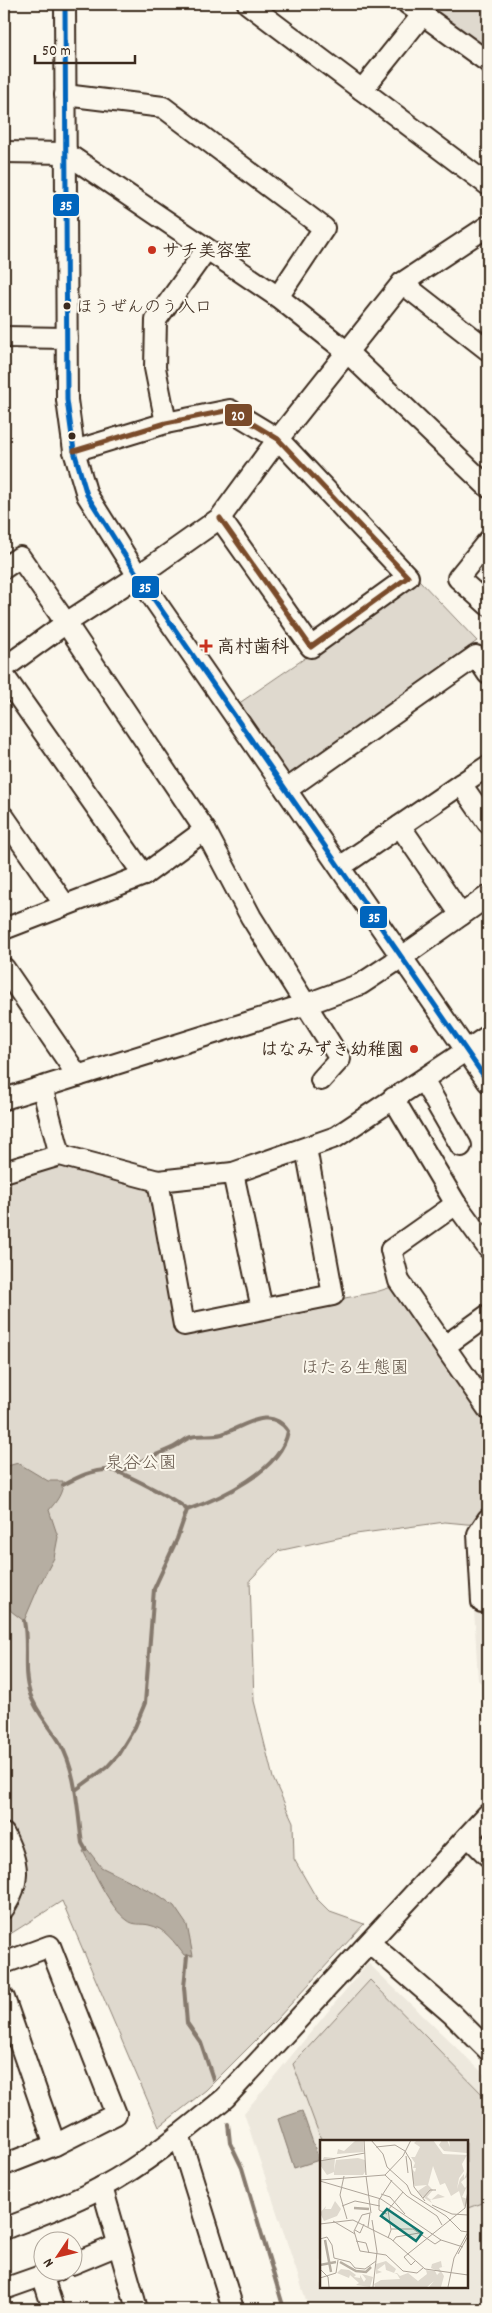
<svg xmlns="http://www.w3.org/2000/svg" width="492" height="2313" font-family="Dekko,'Klee One',sans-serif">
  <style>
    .built { fill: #ede8dd; fill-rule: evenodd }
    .green { fill: #dfd9ce; stroke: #8d8276 }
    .water { fill: #b6aea2; stroke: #85796d }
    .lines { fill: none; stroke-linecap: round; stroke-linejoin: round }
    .stream { stroke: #85796d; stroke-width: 4 }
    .minor-casing { stroke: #3b2a1e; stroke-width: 24 }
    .minor { stroke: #fbf7ec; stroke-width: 20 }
    .bus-1-casing { stroke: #fbf7ec; stroke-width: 9 }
    .bus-2-casing { stroke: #fbf7ec; stroke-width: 9 }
    .bus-1 { stroke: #0065bd; stroke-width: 5 }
    .bus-2 { stroke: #7a4b2a; stroke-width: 5 }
    .poi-dot { fill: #c8321e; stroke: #fbf7ec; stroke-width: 2 }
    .bus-dot { fill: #3b2a1e; stroke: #fbf7ec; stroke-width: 2 }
    .labels { text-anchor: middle; stroke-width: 4; stroke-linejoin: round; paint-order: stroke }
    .bus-label { font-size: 17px; fill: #3b2a1e; stroke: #fbf7ec; text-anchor: start }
    .poi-label { font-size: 18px; font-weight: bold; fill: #3b2a1e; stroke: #fbf7ec; text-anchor: start }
    .park-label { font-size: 18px; fill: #64564a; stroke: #fbf7ec }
    .inset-river { fill: none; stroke: #b6aea2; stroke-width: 2.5 }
    .inset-road { fill: none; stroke: #aea59a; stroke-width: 1 }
    .view { fill: #0f766e; fill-opacity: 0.15; stroke: #0f766e; stroke-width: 2.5 }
    .inset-edge { fill: none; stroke: #3b2a1e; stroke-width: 2.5 }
    .line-badge { stroke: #fbf7ec; stroke-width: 2 }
    .badge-label { font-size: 14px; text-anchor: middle; font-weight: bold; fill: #fff }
  </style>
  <rect width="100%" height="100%" fill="#fbf7ec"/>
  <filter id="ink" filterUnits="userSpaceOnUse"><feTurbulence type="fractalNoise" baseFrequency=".02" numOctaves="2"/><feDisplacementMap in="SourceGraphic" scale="10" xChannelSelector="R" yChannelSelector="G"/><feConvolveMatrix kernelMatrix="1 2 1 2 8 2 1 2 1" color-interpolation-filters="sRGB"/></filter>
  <g filter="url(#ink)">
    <g class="built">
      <path d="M474,1609H488V1690L478,1680Z"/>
      <path d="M368,1963L488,2078V2309H309L244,2113ZM321,2142H466V2287H321Z"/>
    </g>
    <g class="green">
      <path d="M428,4H488V51L427,5Z"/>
      <path d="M419,580L477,641L288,776L238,704Z"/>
      <path d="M54,1161L150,1184L180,1330L376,1292L398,1285L488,1419V1508L477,1525L445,1522L356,1534L278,1551L250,1580L254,1701L273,1778L293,1822L294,1859L317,1899L330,1912L364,1924L278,2018L206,2090L159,2127L62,1901L4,1938V1917L19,1849L4,1821V1176Z"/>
      <path d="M370,1980L488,2100V2201L466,2209V2142H322L293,2064Z"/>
    </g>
    <g class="water">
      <path d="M18,1463L48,1481H63C63,1493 57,1501 49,1510L58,1537L54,1558L39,1586L24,1621L11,1611L4,1599V1467Z"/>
      <path d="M88,1850L101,1867L160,1896L174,1906L187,1925L193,1956L184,1955C174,1942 165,1928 149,1925C141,1923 134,1926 127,1920C109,1907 94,1871 83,1851Z"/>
      <path d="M302,2111L319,2160L294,2168L278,2119Z"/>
    </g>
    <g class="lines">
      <g class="stream">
        <path d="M63,1485C78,1477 93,1469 111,1470C121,1471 181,1502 187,1510"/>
        <path d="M24,1621C29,1645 22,1671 30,1694C36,1712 50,1726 60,1743C77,1773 77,1809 82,1843L86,1850"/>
        <path d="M77,1789L107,1767L118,1755L135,1727L145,1703L154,1589L177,1539L187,1510C221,1498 282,1470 288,1431C270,1404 242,1428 222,1434C212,1437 200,1434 191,1437C185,1439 180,1444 174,1447C155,1456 136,1462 118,1473"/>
        <path d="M187,1956L184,1987L187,2023L201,2043L213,2079"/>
        <path d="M228,2124L230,2143L242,2168L284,2309"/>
      </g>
      <g class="minor-casing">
        <g id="minor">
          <path d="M65,4L67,400L74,451L87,495L138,576L488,1082"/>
          <path d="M248,4L488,185"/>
          <path d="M408,4L488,62"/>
          <path d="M362,90L423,14"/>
          <path d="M65,95L163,107L324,228L278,297"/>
          <path d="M4,152L66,153L278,297L347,352L488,487"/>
          <path d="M402,283L488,350"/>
          <path d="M4,337L67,338"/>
          <path d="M166,423L155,368L156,320L206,250"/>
          <path d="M74,451L166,423L230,410L278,439L408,577L311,647L220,518"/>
          <path d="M488,541L458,578L488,605"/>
          <path d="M4,568L20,557L66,623L205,830L251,917L340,1059L321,1080"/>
          <path d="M4,668L66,623L138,576L220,518L278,439L402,283L488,226"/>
          <path d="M4,676L144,875"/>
          <path d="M488,766L461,784L488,823"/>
          <path d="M286,790L476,656L488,674"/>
          <path d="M4,817L65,905"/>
          <path d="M400,826L461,915"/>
          <path d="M340,867L461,784"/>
          <path d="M4,929L144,875L205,830"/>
          <path d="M4,968L78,1076"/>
          <path d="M423,1080L461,1146"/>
          <path d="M42,1087L60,1155"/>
          <path d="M393,1098L456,1204L488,1248"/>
          <path d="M4,1099L307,1004L361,984L402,957L488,896"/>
          <path d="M4,1172L60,1155L158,1181L233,1173L336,1137L488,1036"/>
          <path d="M233,1173L262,1309"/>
          <path d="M158,1181L184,1325L333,1295L306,1148"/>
          <path d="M456,1204L391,1250L399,1281L488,1409"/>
          <path d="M445,1346L488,1315"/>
          <path d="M488,1519L478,1534L482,1602H488"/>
          <path d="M4,1834C18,1862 22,1880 4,1908"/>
          <path d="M468,1836L488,1856"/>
          <path d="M370,1943L452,2014L488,2050"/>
          <path d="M4,1963L50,1946L116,2114L55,2145L4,2165"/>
          <path d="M4,1998L55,2145"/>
          <path d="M179,2135L233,2309"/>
          <path d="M102,2187L137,2309"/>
          <path d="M4,2229C37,2216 71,2204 102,2187C147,2163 186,2130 225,2098L488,1814"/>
          <path d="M72,2264L118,2245"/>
          <path d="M43,2277L53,2309"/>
          <path d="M4,2289L58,2270"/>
        </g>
      </g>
      <use href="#minor" class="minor"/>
      <g class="bus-1-casing">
        <path id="bus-1" d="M65,4L67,400L74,451L87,495L138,576L488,1082"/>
      </g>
      <g class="bus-2-casing">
        <path id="bus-2" d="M74,451L166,423L230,410L278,439L408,577L311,647L220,518"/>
      </g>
      <use href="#bus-1" class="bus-1"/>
      <use href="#bus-2" class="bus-2"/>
    </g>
  </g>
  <g class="poi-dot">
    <circle cx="152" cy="250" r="5"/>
    <path d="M203.5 638.5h5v5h5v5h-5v5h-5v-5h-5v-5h5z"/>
    <circle cx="414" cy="1049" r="5"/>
  </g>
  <g class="bus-dot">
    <circle cx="67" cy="306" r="4.5"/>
    <circle cx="72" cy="436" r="4.5"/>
  </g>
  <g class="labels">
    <g class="bus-label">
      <text x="76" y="312">ほうぜんのう入口</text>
    </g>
    <g class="poi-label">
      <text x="162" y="256">サチ美容室</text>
      <text x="217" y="652">高村歯科</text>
      <text x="404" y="1055" text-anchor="end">はなみずき幼稚園</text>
    </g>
    <g class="park-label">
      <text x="355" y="1373">ほたる生態園</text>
      <text x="141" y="1468">泉谷公園</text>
    </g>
  </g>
  <g transform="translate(320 2140)">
    <rect width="148" height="148" fill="#fbf7ec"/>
    <path d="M43,0L44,12L17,14L18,9L24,11L35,1ZM97,0H113L123,14L147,15L142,24L144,31L139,38L137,49L140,39L144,34V39L147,32V37L141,42L145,48L147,46L142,57L147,59V52V63L144,67L139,51L131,56L125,43L120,45L113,26L108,45L113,50L107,57L111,60L118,54L125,57L110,60L112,63L100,55L98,51L107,45L95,46L93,41L92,29L95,32L96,28H93L95,23L91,17H95L100,7L94,3ZM122,0H127L130,7L129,0H147V13L124,11L119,5ZM4,17L15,18L14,31L16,20L38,18L45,20V32L43,35H14V32L7,35L0,25ZM15,61L21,69L17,76L4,81L0,73L6,66L5,69H11ZM66,121L76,129L74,133H77L80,136L88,133L98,141L107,134L106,130L115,131L117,135L120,132L111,128L112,124L121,121L122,127L126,126L119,128L124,136L121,147H109L114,141L107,147H55L54,144L61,140L80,139L77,134L66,130L65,124L57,130L62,132L56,134V124ZM21,129L29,130L36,135L34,137L40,138V135L44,142L46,139L42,134L53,137L50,147L36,145L39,143L30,135L29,138L17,133Z" fill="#dfd9ce"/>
    <path class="inset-river" d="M34,68L49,69M5,100L11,132M20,122L36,131L46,132L51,127M0,125L16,122"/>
    <path class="inset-road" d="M44,0L46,35M51,0L63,14L67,27L87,45L91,54L126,76L141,91L148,92M56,7L75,5L85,11L91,21L94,47L105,61M86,16L88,33M0,21L45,13M65,35L87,56L117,76L122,85M24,36L20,55L27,79M46,36L51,73M0,40L65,35L83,16L91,0M0,41L61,59L121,100L143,107M61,54L70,57L85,74M103,58L110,50H116M112,65L132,74L148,75M22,66L35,61L60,66M67,74L59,70V60L72,40M52,80L57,112L53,147M13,81L35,94M0,84L33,80L71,99L105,129L148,135M48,87L50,73L42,75L34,91L40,111L66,115L83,131L97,133L103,128M71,89H93L115,104L121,100M35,90L40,93L44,84M68,98L71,90L68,70L83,52M0,99L7,97L12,105L14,118L30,122L35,128L45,129L56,121M36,101L46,103L49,113M73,101L76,97L99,93M138,114L148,96M95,121L91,125L84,117L145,68L148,51M0,129L8,137L9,147M0,138L16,133L18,120M128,147L134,118L148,92"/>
    <path class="view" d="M67,69L102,93L96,101L61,76Z"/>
    <rect width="148" height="148" class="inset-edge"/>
  </g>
  <g class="line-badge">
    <rect x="52" y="193" width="28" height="24" rx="5" fill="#0065bd"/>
    <rect x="224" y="403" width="29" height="24" rx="5" fill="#7a4b2a"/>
    <rect x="131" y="575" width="29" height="24" rx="5" fill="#0065bd"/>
    <rect x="359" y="905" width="29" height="24" rx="5" fill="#0065bd"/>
  </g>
  <g class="badge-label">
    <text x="66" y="210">35</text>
    <text x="238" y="420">20</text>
    <text x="145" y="592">35</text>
    <text x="374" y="922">35</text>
  </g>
  <rect width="492" height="2313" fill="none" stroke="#fbf7ec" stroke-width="20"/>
  <rect x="10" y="10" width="472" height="2293" fill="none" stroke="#3b2a1e" stroke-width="2" filter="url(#ink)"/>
  <g transform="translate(58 2256) rotate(235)"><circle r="24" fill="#fbf7ec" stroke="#aea59a"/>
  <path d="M0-4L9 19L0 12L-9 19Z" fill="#c8321e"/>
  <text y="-8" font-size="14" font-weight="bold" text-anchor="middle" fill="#3b2a1e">N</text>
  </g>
  <path d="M35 55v8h100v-8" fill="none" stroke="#3b2a1e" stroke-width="2.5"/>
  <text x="42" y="55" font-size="15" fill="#3b2a1e" stroke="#fbf7ec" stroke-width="4" paint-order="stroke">50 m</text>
</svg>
